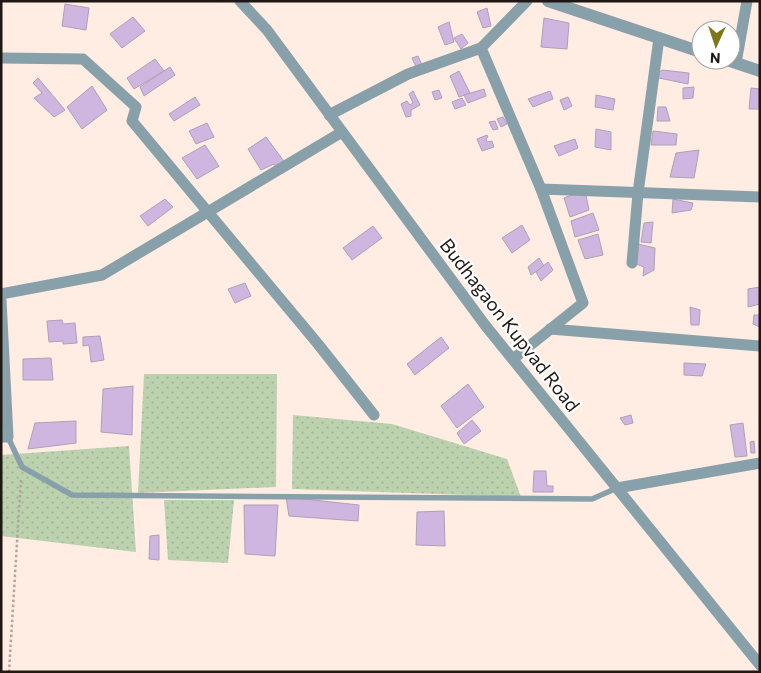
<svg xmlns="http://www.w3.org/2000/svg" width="761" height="673" font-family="Commissioner,sans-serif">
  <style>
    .grass { fill: url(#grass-dots) }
    .building { fill: #cfb6e1; stroke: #ada1b5 }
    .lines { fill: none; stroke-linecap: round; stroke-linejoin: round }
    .path { stroke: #b3a49c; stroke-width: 2.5; stroke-dasharray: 2.5 2.5; stroke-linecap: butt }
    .service { stroke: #88a0a9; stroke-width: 5.5 }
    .minor { stroke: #88a0a9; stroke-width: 11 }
    .tertiary { stroke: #88a0a9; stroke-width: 12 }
    .labels { text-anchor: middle; stroke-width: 4.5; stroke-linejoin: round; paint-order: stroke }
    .street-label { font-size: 19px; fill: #1f1713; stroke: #fff }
  </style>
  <defs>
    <pattern id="grass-dots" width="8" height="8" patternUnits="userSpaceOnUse" patternTransform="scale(1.25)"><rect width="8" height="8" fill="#bcd2ae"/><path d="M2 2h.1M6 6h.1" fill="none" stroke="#a1b495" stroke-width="1.8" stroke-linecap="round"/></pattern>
  </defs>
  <rect width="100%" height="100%" fill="#ffece2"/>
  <g class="grass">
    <path d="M144,374H277L276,487L138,493Z"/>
    <path d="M293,415L392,424L507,459L521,497L292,489Z"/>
    <path d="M129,446L136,552L1,536V455Z"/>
    <path d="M164,500H234L228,563L168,560Z"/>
  </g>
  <g class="building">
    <path d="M65,4L89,8L86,30L62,26Z"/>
    <path d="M487,8L491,26L483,28L477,12Z"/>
    <path d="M133,17L145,31L122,48L110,34Z"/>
    <path d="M544,18L569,23L567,49L541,47Z"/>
    <path d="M449,22L454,42L445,45L438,27Z"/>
    <path d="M462,34L468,43L461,49L454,38Z"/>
    <path d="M418,56L422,65L416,67L412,58Z"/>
    <path d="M155,59L164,71L134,89L127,78Z"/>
    <path d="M170,67L175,75L144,96L140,87Z"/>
    <path d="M662,70L689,73L688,84L654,77Z"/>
    <path d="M459,71L470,93L459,97L450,76Z"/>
    <path d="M38,78L65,110L54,117L34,98L42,93L33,83Z"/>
    <path d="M92,86L107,110L82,129L67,107Z"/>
    <path d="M694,87L693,98L683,99V88Z"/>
    <path d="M751,88L760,89V109H749Z"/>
    <path d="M484,89L486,96L468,103L464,95Z"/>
    <path d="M439,90L442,98L435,100L432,92Z"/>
    <path d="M413,91L420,105L411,110V116L406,117L401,104L407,101L410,105L413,103L409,94Z"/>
    <path d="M550,91L553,99L533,107L528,99Z"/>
    <path d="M596,95L615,99L613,110L595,107Z"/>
    <path d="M195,97L200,105L174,121L169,114Z"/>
    <path d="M568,97L572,106L564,110L560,100Z"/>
    <path d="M462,98L466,105L455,109L452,102Z"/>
    <path d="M658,107H666L670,121H657Z"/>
    <path d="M503,117L507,124L501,127L497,119Z"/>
    <path d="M495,121L498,129L493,130L489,122Z"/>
    <path d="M207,123L214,137L196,144L189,131Z"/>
    <path d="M596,129L611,132V150L595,147Z"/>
    <path d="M653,131L677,134L676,145H651Z"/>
    <path d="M487,135L488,137L486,139L487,142L492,141L494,147L482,151L477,139Z"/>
    <path d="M266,137L286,164L277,169L274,164L261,170L248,149Z"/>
    <path d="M575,139L578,148L559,156L554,146Z"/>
    <path d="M205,145L219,166L197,179L182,158Z"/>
    <path d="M699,150L694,178L670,177L676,153Z"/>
    <path d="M585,190L589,210L570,217L564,198Z"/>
    <path d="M165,199L173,207L148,226L140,216Z"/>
    <path d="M673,199L693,203L691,210L672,213Z"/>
    <path d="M593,213L599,230L575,237L571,221Z"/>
    <path d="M653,222L651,243L641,242L644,223Z"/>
    <path d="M522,225L530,240L512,253L502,238Z"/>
    <path d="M373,226L382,238L352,260L343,248Z"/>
    <path d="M598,234L603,255L585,259L578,240Z"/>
    <path d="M638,244L655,248L654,270L643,276L644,267L636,264Z"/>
    <path d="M539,258L544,266L531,275L528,267Z"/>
    <path d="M548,262L553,270L541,281L536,272Z"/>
    <path d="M245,283L251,296L235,303L228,289Z"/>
    <path d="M760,287V304L748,307V289Z"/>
    <path d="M690,307L700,310L699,325H691Z"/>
    <path d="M754,315H760V327L753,324Z"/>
    <path d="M62,320L63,324L75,323L77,343L63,344V341L49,342L47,321Z"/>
    <path d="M100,336L104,360L91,362L89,345L83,346V337Z"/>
    <path d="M441,337L449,348L415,375L407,364Z"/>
    <path d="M51,358L53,380H23V359Z"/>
    <path d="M684,363L706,364L702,376L684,375Z"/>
    <path d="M468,384L484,407L457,428L441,406Z"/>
    <path d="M133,386L132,435L101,432L103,389Z"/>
    <path d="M631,415L633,423L625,425L620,418Z"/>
    <path d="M472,420L481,431L464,444L457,433Z"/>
    <path d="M76,421V443L28,449L35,423Z"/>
    <path d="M743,423L747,456L735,457L730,425Z"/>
    <path d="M754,441L755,453H751L750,442Z"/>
    <path d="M534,471H546L547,486H553V492H533Z"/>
    <path d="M286,497L359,505L358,521L289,516Z"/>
    <path d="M244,505H278L275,556L245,554Z"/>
    <path d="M444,511L445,546L416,545L417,512Z"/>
    <path d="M159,535V560L149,559L150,536Z"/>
  </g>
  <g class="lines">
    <path class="path" d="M9,672L21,478"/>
    <path class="service" d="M8,437L22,467L72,495L592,499L617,488"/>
    <g class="minor">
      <path d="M240,1L267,30L485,325L760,665"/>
      <path d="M1,58L83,59L136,107L132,121L318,344L374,415"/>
      <path d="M736,63L747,1"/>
      <path d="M329,115L408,74L481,48"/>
      <path d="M541,189L760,197"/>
      <path d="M632,263L638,193L659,38"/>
      <path d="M1,294L102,275L342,132"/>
      <path d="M1,300L8,437H1"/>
      <path d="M550,329L760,346"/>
      <path d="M513,359L583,303L541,189L481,48L527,1"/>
      <path d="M617,488L760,463"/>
    </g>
    <g class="tertiary">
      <path d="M548,1L701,52"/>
      <path d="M727,60L760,71"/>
    </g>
  </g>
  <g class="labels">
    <g class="street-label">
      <text transform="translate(510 325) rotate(52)" y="7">Budhagaon Kupvad Road</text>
    </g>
  </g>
  <rect width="761" height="673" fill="none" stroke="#1f1713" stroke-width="5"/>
  <g transform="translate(716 45) rotate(183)"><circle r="24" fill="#ffffff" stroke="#a5a2a1"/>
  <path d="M0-4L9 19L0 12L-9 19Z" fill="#7d761a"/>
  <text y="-8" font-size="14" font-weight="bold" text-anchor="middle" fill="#1f1713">N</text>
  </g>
</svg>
